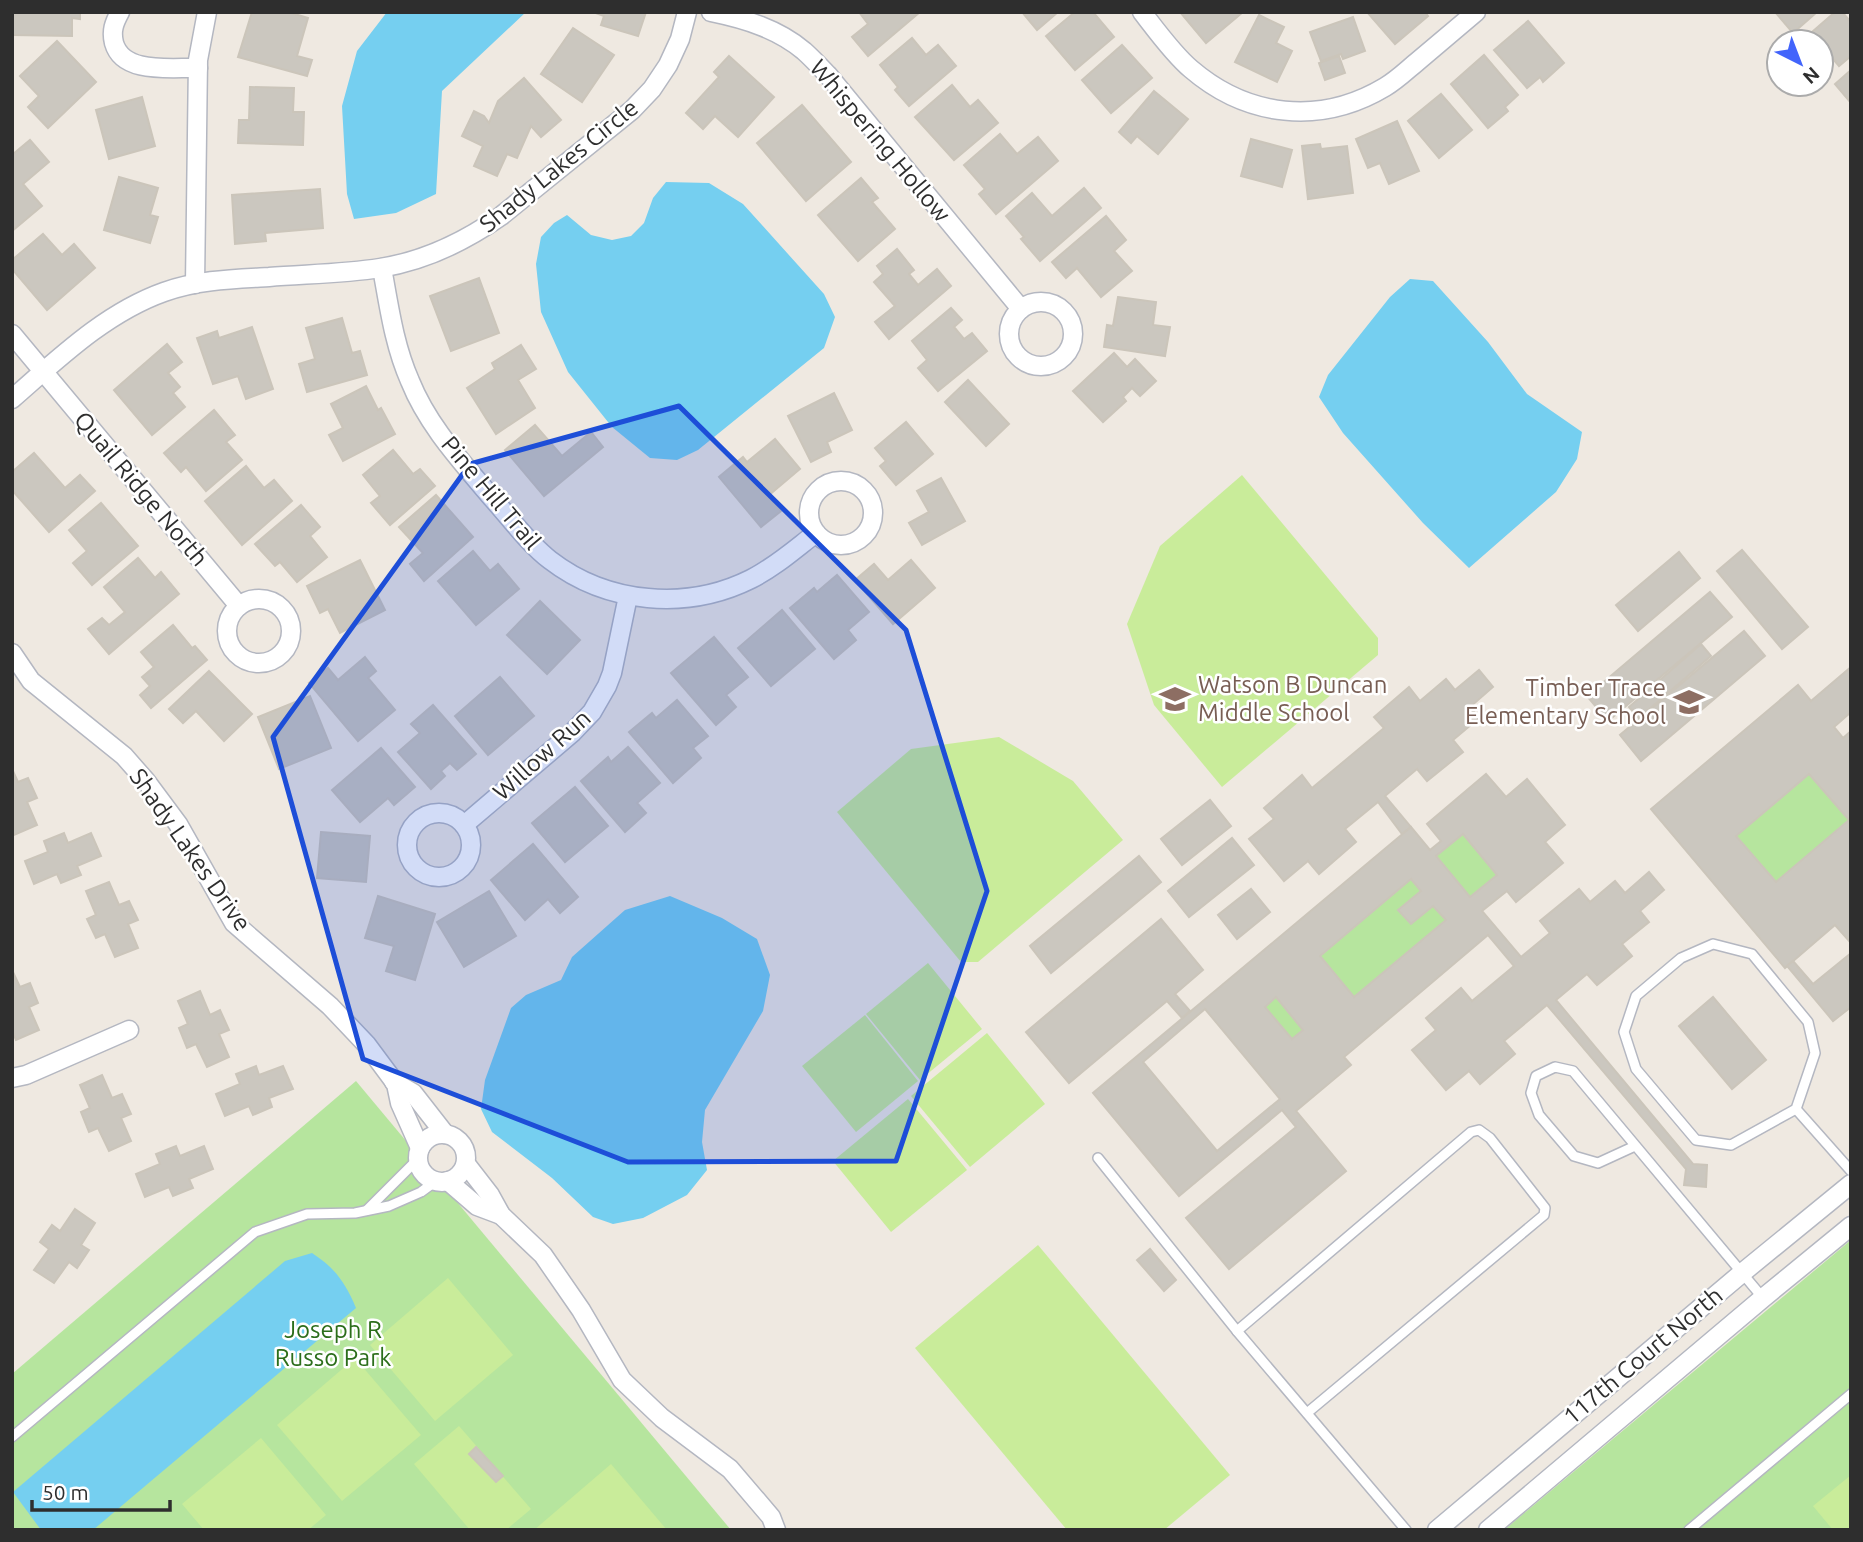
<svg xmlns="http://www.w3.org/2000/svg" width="1863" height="1542" font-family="Ubuntu,sans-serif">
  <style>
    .green { fill: #b6e59e }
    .pitch { fill: #c9ec9a }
    .water { fill: #75cff0 }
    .building { fill: #cbc7bf; stroke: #cbc5ba; stroke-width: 2; fill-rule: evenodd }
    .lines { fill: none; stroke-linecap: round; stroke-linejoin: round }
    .service-casing { stroke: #b4b7c1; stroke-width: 12 }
    .minor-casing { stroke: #b4b7c1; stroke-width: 21 }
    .service { stroke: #fff; stroke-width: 9 }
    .minor { stroke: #fff; stroke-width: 18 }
    .marked { fill: #1d4ed8; fill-opacity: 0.2; stroke: #1d4ed8; stroke-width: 5; stroke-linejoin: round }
    .labels { text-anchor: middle; stroke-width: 5; stroke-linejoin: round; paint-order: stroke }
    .street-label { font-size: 24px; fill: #2e2e2e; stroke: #fff }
    .education-label { font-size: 24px; fill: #785e54; stroke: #fff; text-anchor: start }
    .park-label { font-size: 24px; fill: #2c6e1b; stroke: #fff }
  </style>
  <rect width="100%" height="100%" fill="#efe9e1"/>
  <g class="green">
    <path d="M1809,774L1849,820L1776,882L1736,836Z"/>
    <path d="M1463,834L1497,875L1470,897L1436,856Z"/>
    <path d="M1411,879L1421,891L1399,910L1411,924L1433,906L1446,920L1354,997L1320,956Z"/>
    <path d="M1276,997L1303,1030L1292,1039L1265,1007Z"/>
    <path d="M356,1081L731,1530H12V1374Z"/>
    <path d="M1851,1240V1530H1504Z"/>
  </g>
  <g class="pitch">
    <path d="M1242,475L1378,638V655L1222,787L1154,705L1127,624L1160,546Z"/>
    <path d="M999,737L1073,781L1123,840L978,962H961L837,812L911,749Z"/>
    <path d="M928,963L982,1029L920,1080L866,1014Z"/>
    <path d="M865,1015L918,1081L856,1132L802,1066Z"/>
    <path d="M987,1033L1045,1104L970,1167L911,1096Z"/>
    <path d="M908,1099L967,1170L891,1232L833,1161Z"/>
    <path d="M1038,1245L1230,1475L1164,1530H1067L915,1348Z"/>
    <path d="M448,1278L513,1355L435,1421L370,1345Z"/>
    <path d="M355,1358L421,1435L342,1501L277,1425Z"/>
    <path d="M459,1426L531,1509L506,1530H470L414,1464Z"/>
    <path d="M261,1438L326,1515L308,1530H204L182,1504Z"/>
    <path d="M611,1464L667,1530H534Z"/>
    <path d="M1851,1475V1530H1833L1813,1506Z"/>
  </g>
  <g class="water">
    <path d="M387,12H526L442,91L436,194L396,213L354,219L347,194L342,106L357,51Z"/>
    <path d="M666,182L709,183L743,204L824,294L835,317L824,348L698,450L677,460L650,458L612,427L568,372L541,312L536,264L541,237L554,223L567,215L591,235L612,240L631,236L644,223L653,198Z"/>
    <path d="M1410,279L1433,281L1488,342L1527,394L1582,432L1577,459L1556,492L1469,568L1423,523L1343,433L1319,397L1328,375L1390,297Z"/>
    <path d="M670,896L722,918L757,939L770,975L763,1011L705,1110L702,1142L707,1170L687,1195L643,1218L613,1224L593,1217L552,1178L492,1132L481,1109L485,1080L511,1008L526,995L561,980L572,957L625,910Z"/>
    <path d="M312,1253C335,1268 345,1282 356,1308L93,1530H41L13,1492L285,1261Z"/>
  </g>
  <g class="building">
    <path d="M12,12H80V19L72,18V36L12,35Z"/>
    <path d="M252,12H288L308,18L297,56L312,60L307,76L238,57Z"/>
    <path d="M593,12H646L638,36L601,25L604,16Z"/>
    <path d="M859,12H920L868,56L852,37L868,24Z"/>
    <path d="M1022,12H1058L1037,30Z"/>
    <path d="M1075,12H1093L1114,37L1075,70L1046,36Z"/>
    <path d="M1180,12H1243L1206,43Z"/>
    <path d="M1367,12H1425L1428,16L1395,44Z"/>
    <path d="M1775,12H1817L1793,33Z"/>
    <path d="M1835,12H1842L1851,22V56L1839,66L1821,45V42H1818L1811,33Z"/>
    <path d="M1259,15L1284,27L1276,43L1292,51L1277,82L1235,62Z"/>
    <path d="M1353,17L1365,51L1343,59L1341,54L1321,61L1310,32Z"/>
    <path d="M1528,21L1564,63L1543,82L1540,77L1527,88L1494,50Z"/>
    <path d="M573,28L614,55L582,102L541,74Z"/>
    <path d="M912,38L926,55L938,45L956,66L909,106L895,90L898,87L880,65Z"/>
    <path d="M57,41L96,82L48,128L28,107L39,96L20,76Z"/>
    <path d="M1122,45L1152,78L1111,113L1082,80Z"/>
    <path d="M1484,55L1518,95L1505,107L1508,111L1488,128L1451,84Z"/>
    <path d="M729,56L774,97L738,137L715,116L703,129L686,113L719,77L714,72Z"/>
    <path d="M1339,56L1345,73L1325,80L1319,63Z"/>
    <path d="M1851,70V103L1835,84Z"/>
    <path d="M524,78L561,120L541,137L531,126L517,158L507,154L497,176L474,166L483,146L462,136L474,111L484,116L489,123L498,101Z"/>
    <path d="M952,85L970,107L978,100L998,123L954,160L915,117Z"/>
    <path d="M250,87L294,88L293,112H304L303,145L238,143L239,120H249Z"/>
    <path d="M1154,91L1188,119L1158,154L1137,136L1131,143L1119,132Z"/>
    <path d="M1441,94L1472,130L1439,158L1408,121Z"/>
    <path d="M142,97L155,146L109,159L96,110Z"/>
    <path d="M802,105L851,162L806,201L757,143Z"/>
    <path d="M1397,121L1419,171L1389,184L1380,163L1368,168L1356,139Z"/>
    <path d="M1000,134L1017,154L1038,137L1058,161L996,214L979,194L985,189L964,165Z"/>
    <path d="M1251,139L1292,150L1282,187L1241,176Z"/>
    <path d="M30,140L49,162L23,184L42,206L12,231V155Z"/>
    <path d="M1320,144L1321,149L1347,146L1353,193L1308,199L1302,146Z"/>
    <path d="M119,177L158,188L150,215L158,217L150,243L104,230Z"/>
    <path d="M861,178L878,198L872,202L895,229L858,261L818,215Z"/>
    <path d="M1084,188L1101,208L1040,261L1021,239L1024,237L1006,216L1032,193L1052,216Z"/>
    <path d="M320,189L323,228L265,233L266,241L235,244L232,195Z"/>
    <path d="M1106,216L1126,240L1114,251L1132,271L1101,297L1077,268L1066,278L1052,262Z"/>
    <path d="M43,234L62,255L74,244L95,268L47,310L12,269V260Z"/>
    <path d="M897,249L914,270L909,274L918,285L937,269L951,286L889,339L875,322L895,306L874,282L883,274L877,266Z"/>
    <path d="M479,278L499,333L451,351L430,296Z"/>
    <path d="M1118,297L1156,302L1153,325L1170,327L1165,356L1104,347L1107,325L1113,326Z"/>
    <path d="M951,308L962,320L954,327L964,339L972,333L987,351L938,391L918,368L927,360L912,341Z"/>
    <path d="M342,318L352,353L360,351L367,375L307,392L299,364L315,359L306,328Z"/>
    <path d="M252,327L273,389L246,399L238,376L213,384L197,338L217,331L219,338Z"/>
    <path d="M167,344L182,362L168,373L180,387L173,393L185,407L152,435L114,390Z"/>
    <path d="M521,345L536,369L518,380L535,408L496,434L467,388L495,369L492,363Z"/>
    <path d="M1114,353L1127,367L1135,359L1156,381L1140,396L1132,388L1123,397L1126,401L1103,422L1073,391Z"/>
    <path d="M968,380L1009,424L986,446L945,402Z"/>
    <path d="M366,386L378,410L381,408L395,434L343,461L329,435L343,428L331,404Z"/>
    <path d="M834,393L852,430L827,442L831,452L811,462L788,416Z"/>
    <path d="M214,410L235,435L226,442L242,460L206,491L186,467L181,472L164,453Z"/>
    <path d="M906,422L933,454L896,485L880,466L886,461L875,448Z"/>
    <path d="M535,425L562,456L591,432L603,447L544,496L505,450Z"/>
    <path d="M775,439L800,469L768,496L781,511L761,527L719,477L743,457L747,462Z"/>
    <path d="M393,450L413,474L420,469L435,486L390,525L371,503L380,496L363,475Z"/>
    <path d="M34,453L65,488L80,475L95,491L49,532L12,490V472Z"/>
    <path d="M246,466L264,488L274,480L292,501L242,545L205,501Z"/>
    <path d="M941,478L965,521L922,545L909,523L929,512L917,491Z"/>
    <path d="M436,495L473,537L424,581L410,564L423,553L399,527Z"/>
    <path d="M101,503L138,546L92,585L73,563L87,551L69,530Z"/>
    <path d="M301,505L320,527L310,536L327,557L297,582L280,562L275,566L255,544Z"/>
    <path d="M1742,550L1808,627L1782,649L1717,571Z"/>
    <path d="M473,551L490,571L498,564L519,589L476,625L438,581Z"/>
    <path d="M1679,552L1700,578L1638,631L1616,605Z"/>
    <path d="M138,558L155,578L161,572L179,594L109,654L88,629L102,618L109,625L125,612L104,587Z"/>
    <path d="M360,560L385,610L340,633L328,609L320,613L307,586Z"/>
    <path d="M911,560L935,588L893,624L855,580L874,564L888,580Z"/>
    <path d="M837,575L869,612L848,630L856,640L834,659L790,608L814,588L817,592Z"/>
    <path d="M1710,592L1732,617L1608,721L1587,696Z"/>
    <path d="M540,601L580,640L547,674L507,635Z"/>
    <path d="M782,610L815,649L771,686L738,648Z"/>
    <path d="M173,625L192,648L195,646L207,660L151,708L140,695L150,686L142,677L154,667L141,652Z"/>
    <path d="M1744,631L1765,656L1641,761L1620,735Z"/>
    <path d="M714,637L748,677L726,695L736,707L716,725L671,673Z"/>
    <path d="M1701,644L1711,656L1639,718L1629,707Z"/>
    <path d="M365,657L376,671L368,678L395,710L358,741L309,683L328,668L338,680Z"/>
    <path d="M1851,667V712L1834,727L1843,738L1851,731V943L1835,925L1785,968L1651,809L1798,685L1811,701ZM1809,774L1849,820L1776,882L1736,836Z"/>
    <path d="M1479,670L1493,687L1470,707L1479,718L1453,740L1463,752L1427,781L1417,769L1385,796L1411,827L1402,834L1378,802L1345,829L1356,842L1319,874L1308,861L1284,881L1249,839L1274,819L1264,808L1302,775L1312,788L1384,728L1374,717L1409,687L1420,701L1446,679L1455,690Z"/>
    <path d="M209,671L252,714L224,741L196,711L183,723L169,709Z"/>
    <path d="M500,677L534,716L488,755L455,716Z"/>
    <path d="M310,696L331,748L279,769L258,717Z"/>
    <path d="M677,700L708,736L693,748L701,758L673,783L629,732L652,713L656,718Z"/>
    <path d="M433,705L476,754L457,770L450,763L441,771L445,776L431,789L398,752L420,733L411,724Z"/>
    <path d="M628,747L660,783L637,803L646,813L625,832L581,781L608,757L611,762Z"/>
    <path d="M381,748L415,787L394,805L388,798L360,822L332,790Z"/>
    <path d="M12,769L18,782L28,778L37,798L27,802L37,825L14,835L12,830Z"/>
    <path d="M1486,774L1506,797L1527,779L1565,825L1545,842L1563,863L1516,902L1507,891L1482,911L1521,957L1550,933L1540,921L1579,889L1590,902L1615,881L1625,893L1649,872L1664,890L1640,911L1649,922L1622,944L1632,956L1597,985L1587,974L1556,1000L1693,1164L1707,1165L1706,1187L1684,1185L1686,1169L1547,1005L1504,1041L1515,1054L1480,1084L1469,1071L1446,1090L1412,1050L1436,1030L1426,1018L1461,988L1472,1001L1514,966L1488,935L1344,1057L1351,1065L1296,1111L1346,1171L1229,1269L1186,1218L1296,1127L1282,1110L1179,1196L1093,1093L1411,827L1430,850L1441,841L1427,824ZM1463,834L1497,875L1470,897L1436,856ZM1411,879L1421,891L1398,910L1411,924L1433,906L1446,920L1354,997L1320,956ZM1276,997L1303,1030L1292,1039L1265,1007ZM1205,1009L1280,1099L1217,1151L1143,1062Z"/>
    <path d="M575,787L608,826L565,862L532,823Z"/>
    <path d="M1210,800L1231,826L1182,865L1161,839Z"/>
    <path d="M321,832L370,836L366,882L317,878Z"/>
    <path d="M64,833L68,843L91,833L101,856L77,866L81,875L61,883L57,874L34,884L25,861L48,852L44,841Z"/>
    <path d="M1232,838L1254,865L1189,917L1168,891Z"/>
    <path d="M533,844L578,897L560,913L548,899L525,920L491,880Z"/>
    <path d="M1139,856L1161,882L1051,973L1030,946Z"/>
    <path d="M109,882L119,905L129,901L138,920L128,924L138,948L115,957L105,934L96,938L87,919L96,915L86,891Z"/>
    <path d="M1251,889L1270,912L1237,939L1218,915Z"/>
    <path d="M489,891L516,936L464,967L437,922Z"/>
    <path d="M378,896L435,914L415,980L386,971L394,946L365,938Z"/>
    <path d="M1161,919L1203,970L1175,994L1190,1011L1182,1018L1167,1001L1069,1083L1026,1032Z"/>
    <path d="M1851,953V1007L1833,1021L1787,966L1793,961L1813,984Z"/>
    <path d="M12,970L20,987L30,983L38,1003L29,1007L39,1030L16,1040L12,1031Z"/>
    <path d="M200,991L210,1015L220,1010L229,1030L219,1034L229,1057L207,1067L196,1044L187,1048L179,1028L188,1024L178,1001Z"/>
    <path d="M1713,997L1766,1060L1732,1089L1679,1026Z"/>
    <path d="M256,1066L259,1075L283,1066L293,1089L269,1098L272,1107L253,1115L249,1106L225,1116L216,1094L240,1084L236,1074Z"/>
    <path d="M102,1075L112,1098L122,1094L131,1114L121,1118L131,1141L109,1151L98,1128L89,1132L81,1112L90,1108L80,1085Z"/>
    <path d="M176,1146L180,1156L204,1146L213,1169L189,1179L193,1188L173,1196L169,1187L145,1197L136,1174L160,1164L156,1154Z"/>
    <path d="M75,1209L95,1223L81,1245L89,1250L77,1268L69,1262L54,1283L34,1270L49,1249L40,1242L52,1225L60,1231Z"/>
    <path d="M1150,1249L1176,1280L1164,1291L1137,1260Z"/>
    <path d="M476,1447L503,1476L496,1482L469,1454Z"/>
  </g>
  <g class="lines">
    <g class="service-casing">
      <g id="service">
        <path d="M1713,944L1752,954L1808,1022L1815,1053L1796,1109L1731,1145L1696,1140L1636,1069L1624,1032L1636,996L1681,958Z"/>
        <path d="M1796,1109L1851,1171"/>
        <path d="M1635,1146L1598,1163L1574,1156L1539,1115L1531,1093L1536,1076L1555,1067L1573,1071L1763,1298"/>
        <path d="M1098,1158L1237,1331L1406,1530"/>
        <path d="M367,1210L418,1159"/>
        <path d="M1237,1331L1471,1132L1479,1130L1490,1138L1545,1208L1544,1215L1307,1413"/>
        <path d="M12,1437L255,1232L307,1214L355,1213L389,1206L421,1192L436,1181"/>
        <path d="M1689,1530L1851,1394"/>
      </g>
    </g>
    <g class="minor-casing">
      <g id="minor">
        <path d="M120,12C114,23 111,31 114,43C123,75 172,67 198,68"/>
        <path d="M711,12C745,19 778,29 804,51C813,59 820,67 828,75L1021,309"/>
        <path d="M1142,12C1156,30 1174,55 1191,69C1247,117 1320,126 1385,87C1397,80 1407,70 1418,61C1438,44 1457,28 1476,12"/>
        <path d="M382,268C389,306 394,345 410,381C428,426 462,462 492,498C511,519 528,543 550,560C607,604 687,611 751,579C775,567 795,549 816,533"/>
        <path d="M195,284L198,60L207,12"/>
        <circle cx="1041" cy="334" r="32"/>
        <path d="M12,334L239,606"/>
        <path d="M12,399C58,359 105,313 164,292C197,280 233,279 269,277C305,274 343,274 380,268C424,261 464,242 501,216L632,110L652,89L668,65L680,39L687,12"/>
        <circle cx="841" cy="513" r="32"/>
        <circle cx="259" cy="631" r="32"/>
        <path d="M12,653L31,681L124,756L146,781L178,824L234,923L330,1006L367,1045L396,1084L400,1103L420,1148"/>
        <circle cx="439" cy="845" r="32"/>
        <path d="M464,825L572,733L592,712L607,686L612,673L628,596"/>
        <path d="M12,1078L26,1075L129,1030"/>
        <path d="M394,1082L413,1093L445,1134"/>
        <circle cx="442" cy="1158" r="24"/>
        <path d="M466,1164L490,1195L501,1215L543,1255L581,1310L622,1380L662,1418L730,1469L771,1517L776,1530"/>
        <path d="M448,1181L477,1206L501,1215"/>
        <path d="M1437,1530L1742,1273L1851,1184"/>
        <path d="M1488,1530L1763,1298L1851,1226"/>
      </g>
    </g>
    <use href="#service" class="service"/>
    <use href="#minor" class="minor"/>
  </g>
  <path class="marked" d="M679,406L906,630L987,891L896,1161L628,1162L363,1059L273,737L470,464Z"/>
  <defs>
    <g id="school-bare" transform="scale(2.415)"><path d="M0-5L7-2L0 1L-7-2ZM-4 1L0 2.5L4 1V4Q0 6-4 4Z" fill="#8d6e63" stroke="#fff" stroke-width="2.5" paint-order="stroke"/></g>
  </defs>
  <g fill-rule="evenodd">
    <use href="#school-bare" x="1175" y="699"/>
    <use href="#school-bare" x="1689" y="702"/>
  </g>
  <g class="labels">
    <g class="street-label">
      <text transform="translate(880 141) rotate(50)" y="8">Whispering Hollow</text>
      <text transform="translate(559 166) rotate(-39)" y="8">Shady Lakes Circle</text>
      <text transform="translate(141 489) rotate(50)" y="8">Quail Ridge North</text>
      <text transform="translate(491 493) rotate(50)" y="8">Pine Hill Trail</text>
      <text transform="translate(542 755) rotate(-42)" y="8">Willow Run</text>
      <text transform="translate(190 850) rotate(55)" y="8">Shady Lakes Drive</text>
      <text transform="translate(1643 1356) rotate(-40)" y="8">117th Court North</text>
    </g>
    <g class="education-label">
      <text x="1198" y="693">Watson B Duncan<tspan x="1198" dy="28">Middle School</tspan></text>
      <text x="1666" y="696" text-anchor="end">Timber Trace<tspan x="1666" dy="28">Elementary School</tspan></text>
    </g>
    <g class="park-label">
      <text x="333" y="1338">Joseph R<tspan x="333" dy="28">Russo Park</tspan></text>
    </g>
  </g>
  <rect width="1863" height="1542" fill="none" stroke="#2e2e2e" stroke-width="28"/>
  <g transform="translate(1800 63) rotate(138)"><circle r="33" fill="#ffffff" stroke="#ababab" stroke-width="2"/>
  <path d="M0-5L12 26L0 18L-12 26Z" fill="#4264fb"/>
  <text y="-10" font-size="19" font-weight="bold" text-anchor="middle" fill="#2e2e2e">N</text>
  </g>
  <path d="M32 1500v10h138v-10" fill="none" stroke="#2e2e2e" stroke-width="3.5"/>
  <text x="42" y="1500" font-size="21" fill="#2e2e2e" stroke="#ffffff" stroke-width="5" paint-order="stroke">50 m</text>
</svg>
